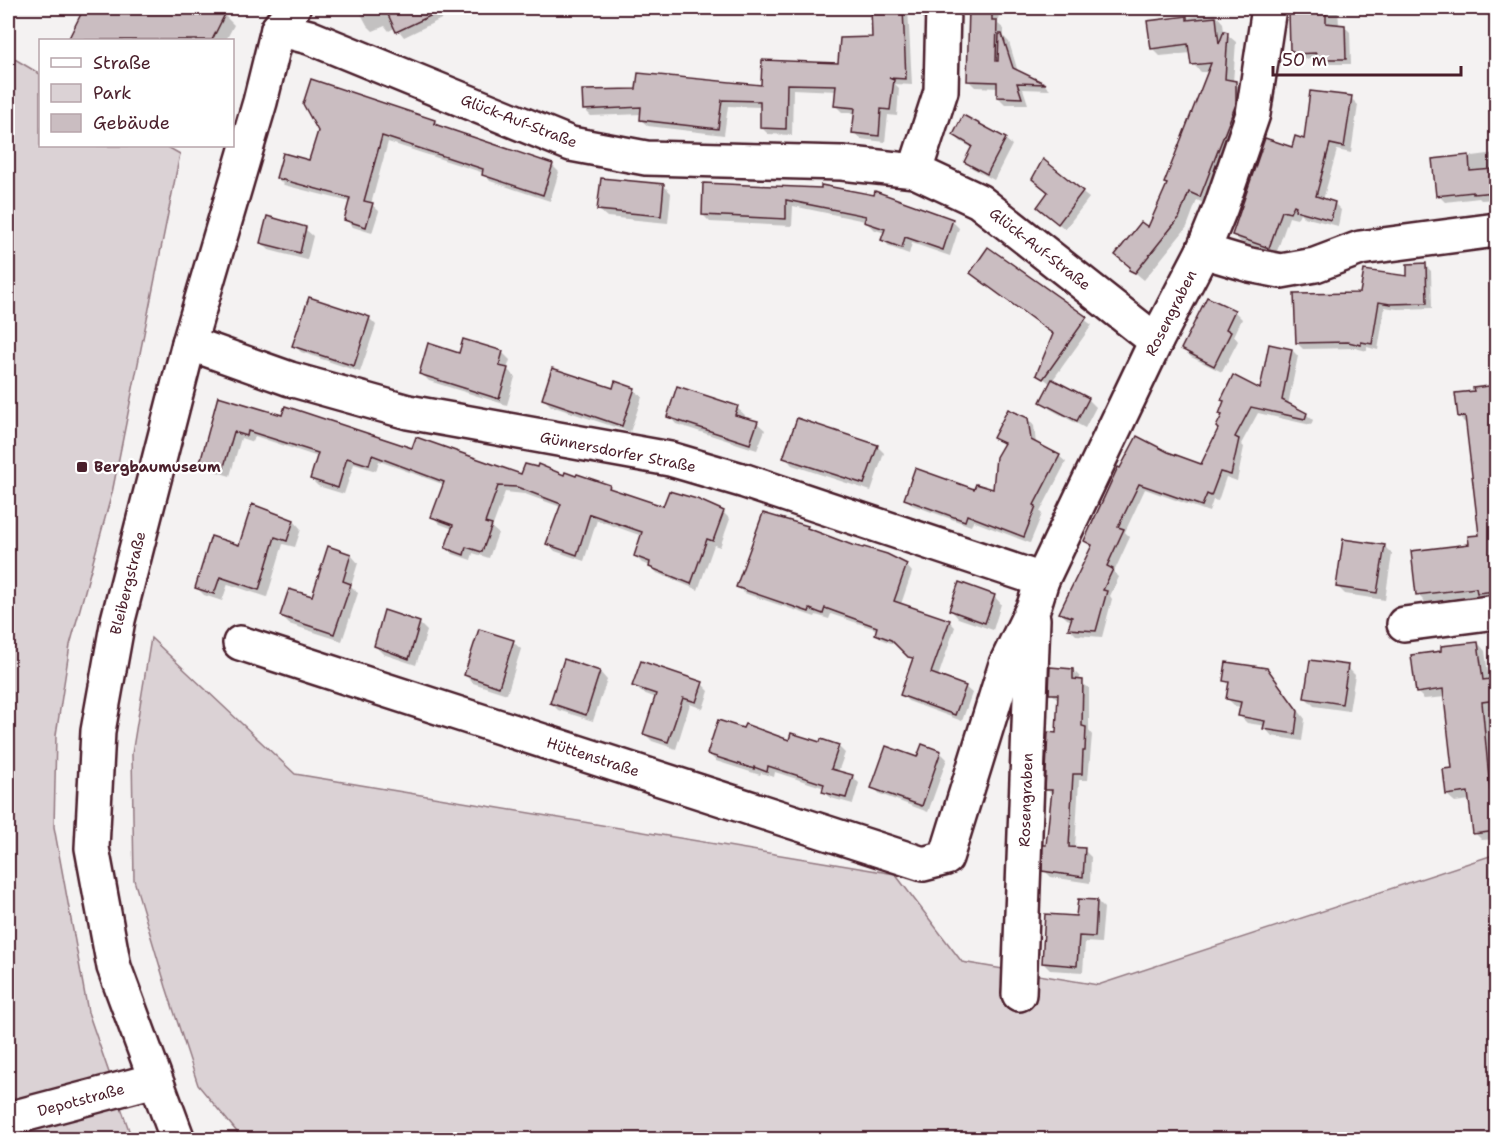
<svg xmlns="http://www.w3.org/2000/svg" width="1504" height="1147" font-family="'Shantell Sans',sans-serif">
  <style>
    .green { fill: #dbd2d5; stroke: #927880; stroke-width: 1.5 }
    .shadow { fill: #0003 }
    .building { fill: #cabdc1; stroke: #4a1f2b; stroke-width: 1.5 }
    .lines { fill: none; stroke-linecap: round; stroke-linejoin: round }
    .minor-casing { stroke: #4a1f2b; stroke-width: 38 }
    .minor { stroke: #fff; stroke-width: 33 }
    .poi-dot { fill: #4a1f2b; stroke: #fff; stroke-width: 2 }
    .labels { text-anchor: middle; stroke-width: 4.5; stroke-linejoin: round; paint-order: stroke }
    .street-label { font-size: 15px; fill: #4a1f2b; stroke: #fff }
    .poi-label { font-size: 15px; font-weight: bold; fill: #4a1f2b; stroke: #fff; text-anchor: start }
  </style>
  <rect width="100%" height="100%" fill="#f4f2f2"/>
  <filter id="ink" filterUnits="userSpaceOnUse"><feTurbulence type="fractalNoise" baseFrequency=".0167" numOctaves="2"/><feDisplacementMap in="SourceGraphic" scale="12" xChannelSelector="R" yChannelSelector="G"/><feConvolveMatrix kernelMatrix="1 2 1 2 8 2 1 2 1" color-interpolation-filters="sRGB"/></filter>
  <g filter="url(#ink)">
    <g class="green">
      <path d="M8,55L40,74V146H166L180,154L112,493L70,645L56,735L54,827L88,1012L132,1139H8Z"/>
      <path d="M151,638L295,774L895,874L962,962L1098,985L1496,854V1139H240L237,1132L198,1085L166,987L134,880L132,754Z"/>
    </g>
    <g class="shadow">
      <path d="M75,8H209L224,15L234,25L226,40H69L82,14Z"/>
      <path d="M358,8H470L461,11L460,10L404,37L396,27L389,31L385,26L373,31L367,25Z"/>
      <path d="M873,8H908L912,85L895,84L899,88L897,116L888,115L885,142L861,139L854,133L856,114L842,112L835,105L837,91L793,89L792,135L768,134L761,127L762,107L728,106L724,135L648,126L641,120L642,114L591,116L584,109L763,87L839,65L874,38Z"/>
      <path d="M970,8H995L999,12L998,24L1004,29V37L1009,42L1018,72L1045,85L1050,90L1023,89L1028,104H1005L998,97L999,88L975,87L968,80Z"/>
      <path d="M1294,8H1338L1339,25L1344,26L1350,32L1351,64H1322L1317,59H1301L1291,49Z"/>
      <path d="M1445,8H1470L1449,11Z"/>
      <path d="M1215,14L1223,23L1224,32L1236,42L1233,82L1244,91L1208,205L1197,200L1187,227L1144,280L1131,269L1168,184L1209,72H1201L1193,64L1191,53L1160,56L1152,48L1149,22Z"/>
      <path d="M1351,98L1358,105L1351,153L1337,150L1323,200L1334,203L1341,210L1338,226L1304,217L1300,213L1297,219L1289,217L1276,254L1241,242L1234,235L1293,149L1305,141Z"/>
      <path d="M435,121L442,128L553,166L559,172L550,201L490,181L484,173L388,142L371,204L379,211L372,233L353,227L346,220L350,202L284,185L277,178L310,162L320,130Z"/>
      <path d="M955,135L1005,139L1012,145L994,180L972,168L966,162L973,148L961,142Z"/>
      <path d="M1496,153V199L1481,200L1479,198L1445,202L1438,195L1434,161Z"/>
      <path d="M1043,162L1089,198L1065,229L1045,213L1049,193Z"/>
      <path d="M704,184L952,221L959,228L950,256L912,243L909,254L890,247L883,240L885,233L873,229L865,221L793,206L792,226L710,222L703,215Z"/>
      <path d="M663,185L671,193L668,223L607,217L599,210Z"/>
      <path d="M305,229L313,236L307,260L269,250L261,242Z"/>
      <path d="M988,249L1092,325L1052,381L1088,399L1096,407L1085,428L1050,409L1042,402L1051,384L1038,374L1054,335L971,273Z"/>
      <path d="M1496,255V275L1494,256Z"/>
      <path d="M1425,265L1431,271L1432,308L1397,309L1385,307L1378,350L1367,347V351L1355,348L1303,349L1297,343L1409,277Z"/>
      <path d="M1234,311L1242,319L1234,336L1238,341L1222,372L1191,357L1183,349Z"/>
      <path d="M369,318L376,325L360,372L301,352L294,345Z"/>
      <path d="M1292,350L1298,356L1288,405L1306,414L1313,420L1311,425L1258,413L1241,444L1244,447L1237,481L1226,477L1218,501L1213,500L1209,512L1145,489L1125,532L1130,537L1114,572L1119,577L1110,596L1112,599L1102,637L1076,635L1070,629L1072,621L1067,619L1061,613L1093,548L1085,540L1168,454L1202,466L1220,429L1223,416L1220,414L1261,391Z"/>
      <path d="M502,352L510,360L507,369L515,377L507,405L429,381L421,373L460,354Z"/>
      <path d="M1496,386V598L1485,600L1481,595L1425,602L1418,595L1413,553L1470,545L1481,536L1467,425L1459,417L1475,392Z"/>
      <path d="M634,389L642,397L630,432L551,406L544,399Z"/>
      <path d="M219,398L413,450L522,476L565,477L609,487L613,490L664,508L723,512L730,519L720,547L714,545L698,590L657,573L651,566L642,563L635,556L642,536L597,520L584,561L555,551L548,544L561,507L525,494L505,492L492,528L498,533L489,558L473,553L471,560L453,554L447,548L453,529L440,524L433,517L445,485L379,461L376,471L354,464L344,494L318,486L311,479L318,457L255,436L253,442L241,438L230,476L208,469L202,462Z"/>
      <path d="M737,408L745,415L744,419L757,423L765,430L757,450L676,424L669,416Z"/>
      <path d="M1028,419L1034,426L1036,444L1059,456L1066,462L1040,512L1042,514L1030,543L973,521L971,526L912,505L906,498L994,491L1004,445L995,437Z"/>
      <path d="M877,446L884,453L871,491L792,465L785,457Z"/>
      <path d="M764,515L807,528L810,531L906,565L912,572L901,604L949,621L955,627L938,677L965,687L972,693L962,721L908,701L901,694L914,660L899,646L883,640L876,634L878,630L831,614L829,619L816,615L815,617L744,593L738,587Z"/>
      <path d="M294,521L301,529L295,547L283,544L267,597L228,584L222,601L204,595L196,587L240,547Z"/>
      <path d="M1384,546L1392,554L1385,600L1345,594L1337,586Z"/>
      <path d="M329,548L351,555L358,563L351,586L358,593L342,641L289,624L281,616L313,598Z"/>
      <path d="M994,596L1001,604L993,630L958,618L951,610Z"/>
      <path d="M419,623L427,631L416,665L383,654L375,646Z"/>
      <path d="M513,642L521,649L507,694L473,683L465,675Z"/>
      <path d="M1478,643L1485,651L1489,681L1496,680V708L1488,709L1496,791V839L1482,840L1475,833L1470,800L1455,802L1447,795L1454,769L1446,697L1424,699L1417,692L1443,652Z"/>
      <path d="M565,661L600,672L607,680L593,721L558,710L551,703Z"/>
      <path d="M1347,667L1355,675L1349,711L1314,706L1306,698Z"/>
      <path d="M1266,669L1305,719L1302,741L1272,736L1265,728L1266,726L1247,723L1240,716L1241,707L1235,706L1228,699L1230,686L1225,680Z"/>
      <path d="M1073,670L1080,677L1079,681L1089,688V731L1092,735L1088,780H1079L1075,849L1084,850L1091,857L1090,883L1051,877L1044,870L1053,795L1047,789L1058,734L1059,700L1051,693Z"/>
      <path d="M702,684L709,691L703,709L690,704L676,749L652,741L644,733L656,698L641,692L634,685Z"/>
      <path d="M790,741L838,746L845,753L838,772L852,776L859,783L853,804L831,798L824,791L825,788L775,772L774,777L761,773L760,775L716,761L709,754Z"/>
      <path d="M923,746L941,753L947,759L928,812L880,794L873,787L918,759Z"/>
      <path d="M1097,901L1104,908L1101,943L1085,942L1083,972L1050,970L1043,963L1078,917Z"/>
    </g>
    <g class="building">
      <path d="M84,8H212L225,14L212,40H68Z"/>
      <path d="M385,8H447L396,32Z"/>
      <path d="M871,8H903L906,79L889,78L894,80L890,110L881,109L879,136L852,133L855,108L834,106L836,85L787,84L786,129L760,128V101L722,100L718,129L640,120L641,107L583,110L582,90L636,89L638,73L761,85L762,60L838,63L840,38L872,37Z"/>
      <path d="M969,8H992V20H997L996,61H998L999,34H1002L1013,68L1046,84L1017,83L1022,98L997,97V82L967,81Z"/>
      <path d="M1292,8H1326V23L1345,25L1346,59H1315L1316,53L1293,54V51L1290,50L1289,12H1292Z"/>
      <path d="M1187,16V20L1216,17L1219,44L1224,31L1228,32L1225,79L1236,81V104L1200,197L1189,192L1179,218L1135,273L1129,270L1130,267L1115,255L1141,222L1148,227L1167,184L1164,183L1211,63L1191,65L1188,44L1151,49L1147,21Z"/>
      <path d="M311,79L435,120L434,124L553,164L543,195L482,175L483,169L382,136L364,201L373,203L366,227L344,220L350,198L276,178L283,153L309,160L318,131L303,104Z"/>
      <path d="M1310,91L1352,96L1344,147L1330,144L1316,196L1335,202L1331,220L1295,210L1296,206L1294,205L1290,213L1282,211L1269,248L1232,235L1265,138L1292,147L1295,136L1304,139Z"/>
      <path d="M963,115L1006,138L987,174L964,162L972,146L953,135Z"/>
      <path d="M1469,155L1470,171L1493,169L1496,192L1473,194V192L1436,196L1432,159Z"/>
      <path d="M1043,159L1083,191L1058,224L1037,207L1048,192L1032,179Z"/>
      <path d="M601,178L664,184L661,216L597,210Z"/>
      <path d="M703,183L821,188V185L874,195L875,191L953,219L943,250L905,237L902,248L881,240L885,229L864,222L866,216L786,200V219L702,215Z"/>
      <path d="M267,216L306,227L300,253L260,243Z"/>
      <path d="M988,247L1087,317L1043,379L1036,375L1053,334L970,273Z"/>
      <path d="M1426,263L1427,303L1390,304L1379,302L1372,344L1361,342V345L1348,342L1296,343L1294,294L1360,293L1364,270L1407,276V264Z"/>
      <path d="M309,297L370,317L354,366L292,346Z"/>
      <path d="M1207,297L1235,310L1226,329L1231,332L1214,366L1181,349Z"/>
      <path d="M463,339L503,351L499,366L508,368L499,399L419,374L428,343L459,353Z"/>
      <path d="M1269,344L1292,349L1282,400L1307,413L1305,419L1251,407L1235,437L1239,439L1231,475L1220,472L1211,496L1207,494L1202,506L1139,484L1118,527L1124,529L1107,566L1113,569L1103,590L1107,591L1096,631L1068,629L1072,617L1059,613L1092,545L1084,541L1118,467L1120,468L1137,436L1168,452L1201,464L1218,429L1216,427L1222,415L1219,414L1224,401L1221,400L1233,375L1260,389Z"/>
      <path d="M552,368L613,388L615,381L635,388L622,426L542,399Z"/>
      <path d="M1052,379L1089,398L1077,421L1040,402Z"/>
      <path d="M1497,385V591L1477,593L1476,588L1416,595L1411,551L1469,544L1468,536L1479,535L1465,416L1458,417L1455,393L1474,391L1473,388Z"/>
      <path d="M677,386L738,406L735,415L758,421L750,444L667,417Z"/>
      <path d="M218,396L282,415L285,406L412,448L416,437L521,474L525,464L537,467L538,464L564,475L565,472L576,476L577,474L610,485L609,488L663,506L669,491L697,499L724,511L713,541L707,539L691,584L649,567L650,562L634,556L642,532L590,514L577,555L546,544L561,504L517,487L498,486L485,523L492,525L482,552L466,547L464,555L445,548L453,525L431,517L444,482L372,455L369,465L347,458L338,488L310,479L318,453L248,431L247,436L234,432L223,470L200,463Z"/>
      <path d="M1008,409L1028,418L1031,440L1060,455L1034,505L1036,506L1024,537L967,515L965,521L904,499L915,468L974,489L976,484L993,489L996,457L1004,443L993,438Z"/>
      <path d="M797,418L878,445L864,484L783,458Z"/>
      <path d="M252,504L294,520L287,541L275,537L259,590L220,577L214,594L195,588L211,536L239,545Z"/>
      <path d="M763,513L808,526L807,528L852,545L863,548L864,547L887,554L907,564L894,601L950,620L931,673L966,686L955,715L900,695L913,658L908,657L891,640L875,634L877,627L825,608L823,614L810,609L809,612L736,587Z"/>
      <path d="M1343,539L1385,545L1377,593L1336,587Z"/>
      <path d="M328,546L351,554L343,581L351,584L334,634L280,616L289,589L312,596Z"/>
      <path d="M959,582L995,595L985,623L949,610Z"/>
      <path d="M384,610L420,622L409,659L374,646Z"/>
      <path d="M479,629L514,640L499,687L464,675Z"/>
      <path d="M1478,642L1483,680L1497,678V700L1482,702L1490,790L1497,789V831L1473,834L1468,792L1446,795L1443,769L1452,768L1443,689L1416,693L1411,655L1441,651V646Z"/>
      <path d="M564,659L600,671L586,715L550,703Z"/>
      <path d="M1310,660L1348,665L1342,704L1304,698Z"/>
      <path d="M641,661L703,682L696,702L683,698L668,742L643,734L656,694L632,686Z"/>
      <path d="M1226,662L1267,668L1298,711L1295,734L1263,729L1265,721L1238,716L1241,702L1226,699L1229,682L1223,681Z"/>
      <path d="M1050,667L1073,669V679L1083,680L1082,726L1086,727L1085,751H1083L1082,774H1073L1069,847L1085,848L1083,877L1042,871L1043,845H1046L1052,790H1045L1048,732L1056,733L1058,694H1049Z"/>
      <path d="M718,720L743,728L745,724L789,740L791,733L820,742L821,739L839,745L831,769L853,775L846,798L822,792L824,784L768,766L767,772L754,767V769L707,754Z"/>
      <path d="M922,744L941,751L922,806L871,788L886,746L917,757Z"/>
      <path d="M1078,899L1097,900L1095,937L1079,936L1077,966L1042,963L1045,914L1076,916Z"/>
    </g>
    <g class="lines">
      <g class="minor-casing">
        <g id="minor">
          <path d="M278,29L309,37L571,144L646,158L842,163L915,171L979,201L1156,341"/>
          <path d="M915,171L941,91L943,8"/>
          <path d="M1203,251L1250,265L1281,271L1315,265L1360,248L1496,230"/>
          <path d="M189,343L290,379L408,412L670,459L745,481L1042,580"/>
          <path d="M1404,624L1496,612"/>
          <path d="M240,643L923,864L946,858L1006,664L1034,606L1042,580L1156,341L1203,251L1221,207L1253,114L1269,8"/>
          <path d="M1019,994L1033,619"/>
          <path d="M8,1119L155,1080"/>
          <path d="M178,1140L114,967L92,848L98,731L118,620L189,343L260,102L278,29L293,8"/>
        </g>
      </g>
      <use href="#minor" class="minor"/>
    </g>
  </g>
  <rect class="poi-dot" x="76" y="461" width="12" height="12" rx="3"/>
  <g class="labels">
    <g class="street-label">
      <text transform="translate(519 121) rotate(21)" y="5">Glück-Auf-Straße</text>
      <text transform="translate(1040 249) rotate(38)" y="5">Glück-Auf-Straße</text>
      <text transform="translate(1171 313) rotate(-63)" y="5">Rosengraben</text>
      <text transform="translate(618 452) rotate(11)" y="5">Günnersdorfer Straße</text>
      <text transform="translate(128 583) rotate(-76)" y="5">Bleibergstraße</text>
      <text transform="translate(593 757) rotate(18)" y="5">Hüttenstraße</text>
      <text transform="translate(1026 800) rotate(-88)" y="5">Rosengraben</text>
      <text transform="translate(81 1100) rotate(-15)" y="5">Depotstraße</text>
    </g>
    <g class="poi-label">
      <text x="94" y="472">Bergbaumuseum</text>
    </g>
  </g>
  <rect width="1504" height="1147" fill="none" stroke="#fff" stroke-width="30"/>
  <rect x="15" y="15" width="1474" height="1117" fill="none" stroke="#4a1f2b" stroke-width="2" filter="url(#ink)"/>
  <rect x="39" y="39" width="195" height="108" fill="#ffffff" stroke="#b7a5aa" stroke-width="1.5"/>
  <rect x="51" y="58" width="30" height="9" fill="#ffffff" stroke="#b7a5aa" stroke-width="1.5"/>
  <text x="93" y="69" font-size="18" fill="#4a1f2b">Straße</text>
  <rect x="51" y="84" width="30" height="18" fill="#dbd2d5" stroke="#b7a5aa" stroke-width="1.5"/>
  <text x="93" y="99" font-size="18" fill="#4a1f2b">Park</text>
  <rect x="51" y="114" width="30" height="18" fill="#cabdc1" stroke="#b7a5aa" stroke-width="1.5"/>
  <text x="93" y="129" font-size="18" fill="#4a1f2b">Gebäude</text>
  <path d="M1273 66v9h188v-9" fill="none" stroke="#4a1f2b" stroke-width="3"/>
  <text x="1282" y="66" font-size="18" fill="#4a1f2b" stroke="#ffffff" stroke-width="4.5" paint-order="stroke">50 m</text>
</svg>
